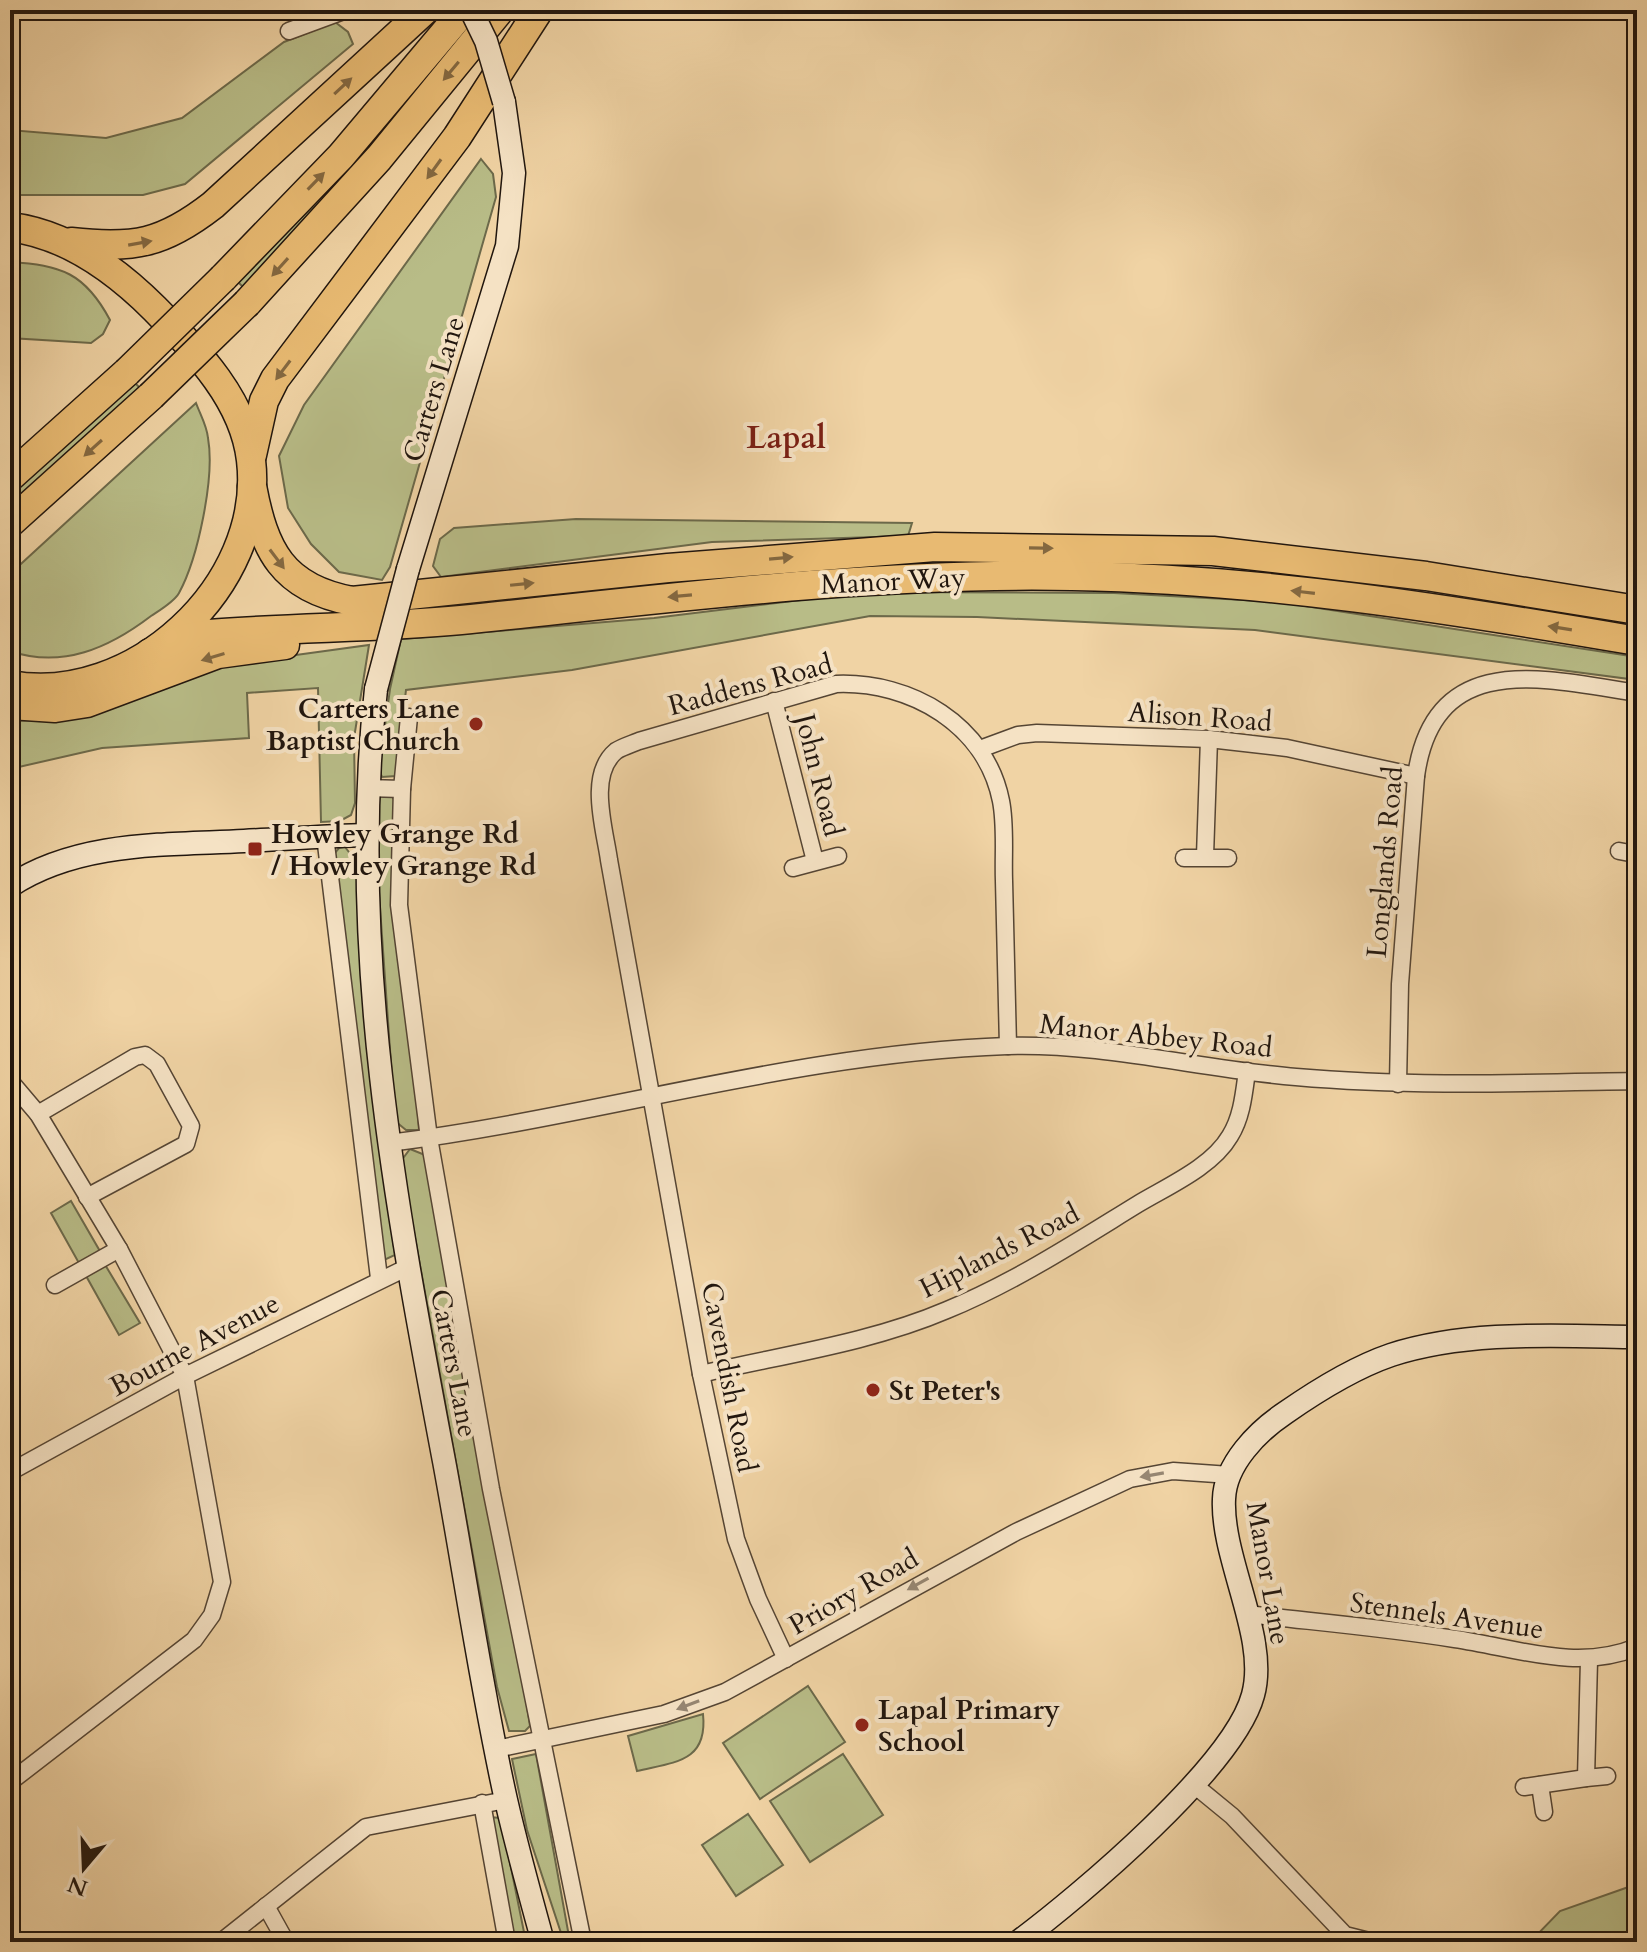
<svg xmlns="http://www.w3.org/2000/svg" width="1647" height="1952" font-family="Cardo,serif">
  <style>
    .green { fill: #b8bc87; stroke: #6c694a; stroke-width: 2 }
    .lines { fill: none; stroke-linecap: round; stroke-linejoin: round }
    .street-casing { stroke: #554534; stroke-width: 19 }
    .secondary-casing { stroke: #21160e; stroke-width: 25 }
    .highway-casing { stroke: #21160e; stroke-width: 31 }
    .street { stroke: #f5e2c4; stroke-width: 16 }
    .secondary { stroke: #f5e2c4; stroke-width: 22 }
    .highway { stroke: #e8ba72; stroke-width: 28 }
    .secondary-bridge-casing { stroke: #21160e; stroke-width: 25; stroke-linecap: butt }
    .highway-bridge-casing { stroke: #21160e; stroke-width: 31; stroke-linecap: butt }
    .secondary-bridge { stroke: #f5e2c4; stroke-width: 22 }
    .highway-bridge { stroke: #e8ba72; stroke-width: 28 }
    .oneway { fill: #846840 }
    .oneway2 { fill: #968672 }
    .poi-dot { fill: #8f2418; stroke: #f5e2c4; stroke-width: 3 }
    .labels { text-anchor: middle; stroke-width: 8; stroke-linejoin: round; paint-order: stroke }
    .street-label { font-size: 28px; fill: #21160e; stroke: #f5e2c4 }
    .poi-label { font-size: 28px; font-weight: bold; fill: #21160e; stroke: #f5e2c4; text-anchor: start }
    .quarter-label { font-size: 32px; font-weight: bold; fill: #7a1f14; stroke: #f5e2c4 }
  </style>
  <rect width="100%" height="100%" fill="#f0d3a4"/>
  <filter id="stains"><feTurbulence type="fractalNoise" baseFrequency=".0025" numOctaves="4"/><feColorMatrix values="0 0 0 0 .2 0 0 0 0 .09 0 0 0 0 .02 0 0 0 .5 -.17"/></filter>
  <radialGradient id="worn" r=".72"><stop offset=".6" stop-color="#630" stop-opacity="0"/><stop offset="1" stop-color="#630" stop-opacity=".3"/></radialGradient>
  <g class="green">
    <path d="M335,22L348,32L353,44L185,184L143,195H10V130L106,138L182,118L284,42Z"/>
    <path d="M384,130L244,288L238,282Z"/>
    <path d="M481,159L493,174L496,197L390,567L382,580L339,572L311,544L288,508L279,456L304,405Z"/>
    <path d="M10,262C61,265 85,273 110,320L103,334L91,343L10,338Z"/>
    <path d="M135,383L141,389L10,508V496Z"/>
    <path d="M196,403C200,414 207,426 208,438C215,477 198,558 179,593C174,602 160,610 151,616C109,648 62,669 10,651V574Z"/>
    <path d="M576,519L912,523L908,536L712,542L441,577L433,566L440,539L454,528Z"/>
    <path d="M867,592L1114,593L1279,602L1637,657V680L1255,630L977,617L870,616L572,670L406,690L396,776L382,777L379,770L390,689L401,639L654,618Z"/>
    <path d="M369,645L354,738L355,803L351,815L340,821L321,822L318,688L247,693L249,738L102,748L10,769V721L37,720L237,663Z"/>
    <path d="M385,794L392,796L396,803L419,1130H406L395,1121L379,893V797Z"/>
    <path d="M345,847L359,865L373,1087L395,1255L384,1260L334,854L339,848Z"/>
    <path d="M410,1149L425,1155L521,1667L530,1726L525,1731H509L497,1687L401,1161Z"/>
    <path d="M71,1201L101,1253L80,1265L51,1213Z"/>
    <path d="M104,1263L140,1323L119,1335L85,1274Z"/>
    <path d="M808,1686L845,1742L760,1799L723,1743Z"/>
    <path d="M703,1714C708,1762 675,1762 637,1771L628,1736Z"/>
    <path d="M536,1754L570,1942H564L527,1830L512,1759Z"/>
    <path d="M843,1754L883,1815L810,1862L770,1801Z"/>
    <path d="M748,1814L783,1865L736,1896L702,1845Z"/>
    <path d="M489,1817L501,1818L526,1942H515Z"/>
    <path d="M1637,1884V1942H1530L1560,1911Z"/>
  </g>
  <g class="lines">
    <g class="street-casing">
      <g id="street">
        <path d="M289,31L346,10"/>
        <path d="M774,701L815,861"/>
        <path d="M980,749L1018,735L1037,733L1209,739L1287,748L1416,776"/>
        <path d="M367,788L402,789L409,717"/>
        <path d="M402,789L399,905L429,1138L491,1489L583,1942"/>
        <path d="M1637,833V854"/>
        <path d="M325,836L379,1278"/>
        <path d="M1619,851L1635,854"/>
        <path d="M1205,856L1209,739"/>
        <path d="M1184,858H1228"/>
        <path d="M793,868L838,856"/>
        <path d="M10,1081L38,1114L119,1249L185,1376L222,1582L212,1615L194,1640L10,1782"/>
        <path d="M1398,1084L1400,984L1416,776C1434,648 1546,679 1637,693"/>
        <path d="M38,1114L135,1057L145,1055L157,1064L191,1126L186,1144L87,1197"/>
        <path d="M389,1143C596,1117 797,1053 1007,1046C1103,1043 1200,1069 1296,1077C1409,1087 1523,1083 1637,1081"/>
        <path d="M55,1285L119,1249"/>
        <path d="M701,1374C782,1355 870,1343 947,1310C1015,1282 1076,1242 1138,1204C1168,1186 1212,1167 1230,1136C1242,1117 1244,1093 1247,1071"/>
        <path d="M10,1472L185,1376L406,1268"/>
        <path d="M1247,1614C1316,1622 1386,1628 1455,1639C1517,1648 1577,1672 1637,1647"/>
        <path d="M786,1659L758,1599L736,1539L701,1374L609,860C605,830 587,775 616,751C622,747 632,744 639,741L836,684C911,681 986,725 1001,801C1006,826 1003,855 1004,881C1005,936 1007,991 1008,1046"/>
        <path d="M496,1749L664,1714L725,1692L1016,1532L1130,1479L1173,1471L1230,1475"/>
        <path d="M1586,1778L1607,1776"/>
        <path d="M1193,1784L1232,1816L1345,1935L1373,1942"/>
        <path d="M1540,1785L1544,1812"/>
        <path d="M1524,1787L1586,1778L1589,1660"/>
        <path d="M482,1803L507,1942"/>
        <path d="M266,1906L286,1942"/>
        <path d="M221,1942L366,1827L506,1800"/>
      </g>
    </g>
    <g class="secondary-casing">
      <g id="secondary">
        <path d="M408,569L507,246L514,173L504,102"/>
        <path d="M376,689C347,949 396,1207 444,1461C465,1574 481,1688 506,1800C517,1848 530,1895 543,1942"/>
        <path d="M10,886C78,841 166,845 244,841C285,839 326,836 367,835"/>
        <path d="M1018,1942C1080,1896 1234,1766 1253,1695C1269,1638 1221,1559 1224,1499C1225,1464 1258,1431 1285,1413C1318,1390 1353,1368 1391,1355C1468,1330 1557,1336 1637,1337"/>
      </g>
    </g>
    <g class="highway-casing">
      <g id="highway">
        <path d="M10,227C67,234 115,269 155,309C196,351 244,399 251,460C266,586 132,708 10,685"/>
        <path d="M71,242C134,249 163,244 213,205L425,10"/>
        <path d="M223,278L341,156L464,10"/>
        <path d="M247,303L379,158L500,10"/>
        <path d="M252,455L264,401L275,379L457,137L539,10"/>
        <path d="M10,477L127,372"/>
        <path d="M252,486C264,550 282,588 352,601L668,568L935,547L1213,551L1426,576L1637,610"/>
        <path d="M10,523L151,396"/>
        <path d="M150,653L182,639L209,634C293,627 378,628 461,620C665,599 867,572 1072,576C1262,579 1450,609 1637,641"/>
        <path d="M10,705L55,708L87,703L218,654L285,645"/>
      </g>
    </g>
    <use href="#street" class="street"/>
    <use href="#secondary" class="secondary"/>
    <use href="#highway" class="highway"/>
    <g class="secondary-bridge-casing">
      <g id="secondary-bridge">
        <path d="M471,10L486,41L504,102"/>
        <path d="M376,689L408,569"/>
      </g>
    </g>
    <g class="highway-bridge-casing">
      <g id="highway-bridge">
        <path d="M127,372L223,278"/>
        <path d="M151,396L247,303"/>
      </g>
    </g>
    <use href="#secondary-bridge" class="secondary-bridge"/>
    <use href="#highway-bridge" class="highway-bridge"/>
  </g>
  <defs><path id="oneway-solid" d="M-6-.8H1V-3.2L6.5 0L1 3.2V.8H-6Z" transform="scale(2)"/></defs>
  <g class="oneway">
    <use href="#oneway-solid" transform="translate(451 71) rotate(130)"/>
    <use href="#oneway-solid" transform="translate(343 86) rotate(-43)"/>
    <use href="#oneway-solid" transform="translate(434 169) rotate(126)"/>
    <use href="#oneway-solid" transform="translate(316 181) rotate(-46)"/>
    <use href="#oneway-solid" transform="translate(140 243) rotate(-10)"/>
    <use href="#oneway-solid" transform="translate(280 267) rotate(132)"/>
    <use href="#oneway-solid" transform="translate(283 370) rotate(127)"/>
    <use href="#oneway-solid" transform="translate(93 448) rotate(138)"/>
    <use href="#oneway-solid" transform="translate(1041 548) rotate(1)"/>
    <use href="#oneway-solid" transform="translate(781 558) rotate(-5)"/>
    <use href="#oneway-solid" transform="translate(277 559) rotate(53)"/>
    <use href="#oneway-solid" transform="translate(522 584) rotate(-6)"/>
    <use href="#oneway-solid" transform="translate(1303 592) rotate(-173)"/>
    <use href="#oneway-solid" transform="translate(680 596) rotate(175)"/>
    <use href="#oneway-solid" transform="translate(1560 628) rotate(-171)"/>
    <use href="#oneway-solid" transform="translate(213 657) rotate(163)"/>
  </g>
  <g class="oneway2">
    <use href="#oneway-solid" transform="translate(1152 1475) rotate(170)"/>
    <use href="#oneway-solid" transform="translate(918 1584) rotate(151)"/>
    <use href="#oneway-solid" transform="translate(688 1705) rotate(159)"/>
  </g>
  <g class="poi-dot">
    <circle cx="476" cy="724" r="8"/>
    <rect x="247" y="841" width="16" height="16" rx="4"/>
    <circle cx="873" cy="1390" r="8"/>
    <circle cx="862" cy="1725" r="8"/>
  </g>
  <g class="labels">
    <g class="street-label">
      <text transform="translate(433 389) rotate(-73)" y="10">Carters Lane</text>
      <text transform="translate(893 580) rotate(-3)" y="10">Manor Way</text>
      <text transform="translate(750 684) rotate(-15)" y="10">Raddens Road</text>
      <text transform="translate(1200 716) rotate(4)" y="10">Alison Road</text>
      <text transform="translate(820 775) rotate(76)" y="10">John Road</text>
      <text transform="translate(1384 862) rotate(-85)" y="10">Longlands Road</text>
      <text transform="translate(1156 1035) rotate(6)" y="10">Manor Abbey Road</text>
      <text transform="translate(999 1250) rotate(-27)" y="10">Hiplands Road</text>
      <text transform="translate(194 1344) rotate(-28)" y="10">Bourne Avenue</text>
      <text transform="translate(455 1363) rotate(79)" y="10">Carters Lane</text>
      <text transform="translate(730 1377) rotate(79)" y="10">Cavendish Road</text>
      <text transform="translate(1269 1573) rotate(80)" y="10">Manor Lane</text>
      <text transform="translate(853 1591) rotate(-30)" y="10">Priory Road</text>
      <text transform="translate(1447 1615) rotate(8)" y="10">Stennels Avenue</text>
    </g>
    <g class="poi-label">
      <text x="460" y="718" text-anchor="end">Carters Lane<tspan x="460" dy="32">Baptist Church</tspan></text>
      <text x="271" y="843">Howley Grange Rd<tspan x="271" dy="32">/ Howley Grange Rd</tspan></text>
      <text x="889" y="1400">St Peter's</text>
      <text x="878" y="1719">Lapal Primary<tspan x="878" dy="32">School</tspan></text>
    </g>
    <g class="quarter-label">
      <text x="786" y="448">Lapal</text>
    </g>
  </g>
  <rect width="1647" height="1952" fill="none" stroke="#f0d3a4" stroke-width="40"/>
  <rect x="12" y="12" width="1623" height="1928" fill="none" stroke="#21160e" stroke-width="4"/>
  <rect x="20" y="20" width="1607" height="1912" fill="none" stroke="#21160e" stroke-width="2"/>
  <g transform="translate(84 1868) rotate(199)" stroke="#f5e2c4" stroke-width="6" paint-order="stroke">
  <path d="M0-6L14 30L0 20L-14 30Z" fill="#21160e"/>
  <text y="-12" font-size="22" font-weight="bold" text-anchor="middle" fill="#21160e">N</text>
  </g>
  <rect width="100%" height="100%" filter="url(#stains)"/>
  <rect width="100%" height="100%" fill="url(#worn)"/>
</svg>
